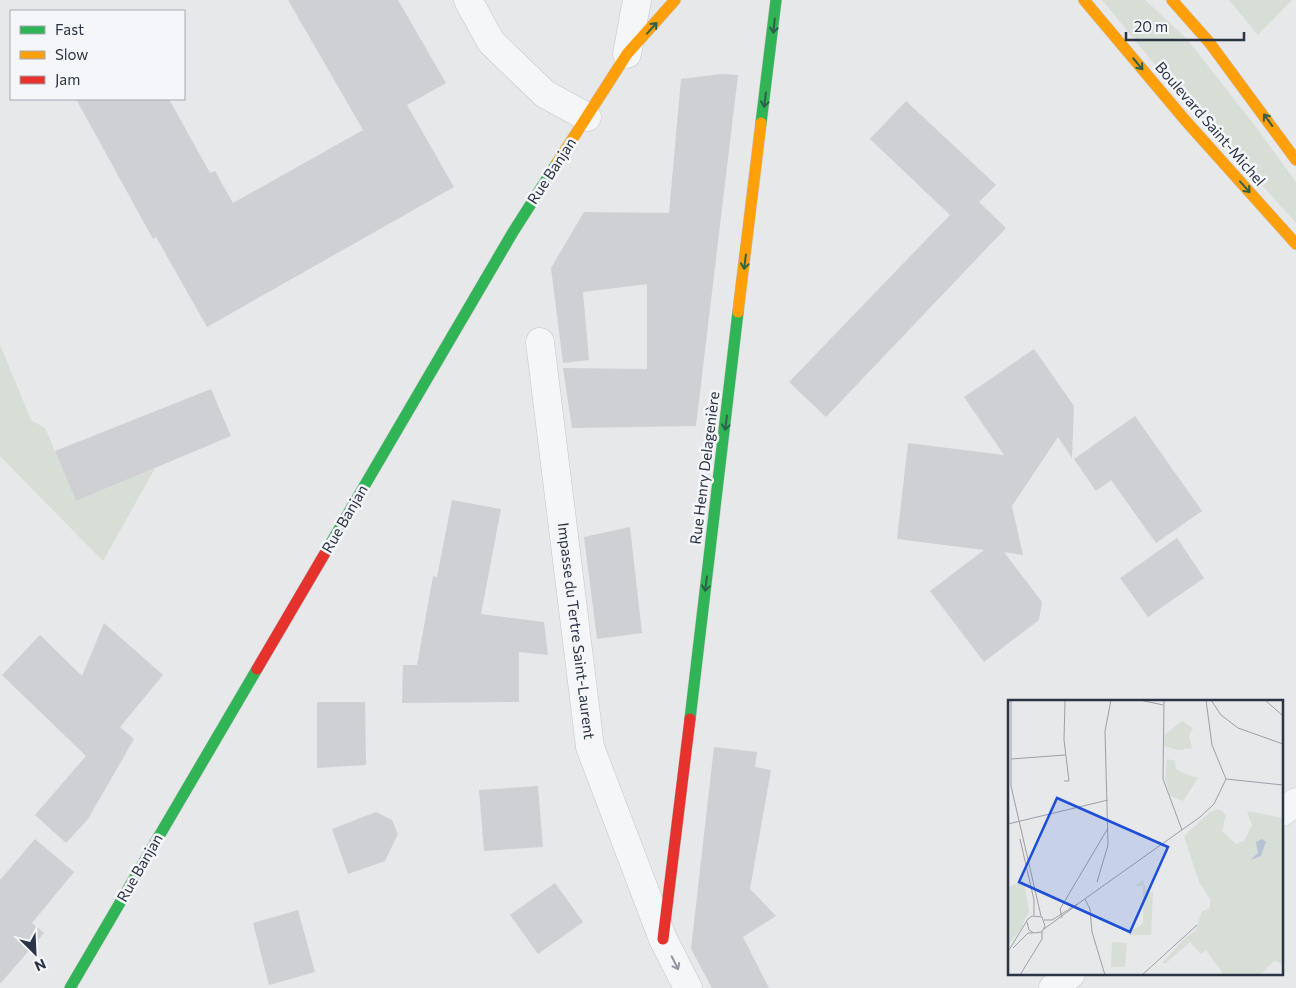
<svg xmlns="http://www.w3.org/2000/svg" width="1296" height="988" font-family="Commissioner,sans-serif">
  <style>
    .green { fill: #d6ded6 }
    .building { fill: #ced0d3 }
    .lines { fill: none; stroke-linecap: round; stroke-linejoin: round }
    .street-casing { stroke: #c4c6c8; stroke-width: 29 }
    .fast-casing { stroke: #c4c6c8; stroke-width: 12 }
    .slow-casing { stroke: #c4c6c8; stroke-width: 12 }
    .jam-casing { stroke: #c4c6c8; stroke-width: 12 }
    .street { stroke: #f5f6f7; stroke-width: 28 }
    .fast { stroke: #30b455; stroke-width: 11 }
    .slow { stroke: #ff9f0a; stroke-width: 11 }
    .jam { stroke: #e5322d; stroke-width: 11 }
    .oneway { stroke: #2d614b }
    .oneway2 { stroke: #90959e }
    .labels { text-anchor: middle; stroke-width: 5; stroke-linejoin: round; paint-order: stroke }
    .street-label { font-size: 15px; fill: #2b3445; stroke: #f4f6f9 }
    .inset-road { fill: none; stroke: #9ba0a8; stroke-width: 1 }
    .view { fill: #1d4ed8; fill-opacity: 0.15; stroke: #1d4ed8; stroke-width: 2.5 }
    .inset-edge { fill: none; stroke: #2b3445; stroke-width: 2.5 }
  </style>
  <rect width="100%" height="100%" fill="#e6e8ea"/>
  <g class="green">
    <path d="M1102,0H1145L1187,39L1256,127L1296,182V223L1161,72Z"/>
    <path d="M1229,0H1292L1258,35Z"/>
    <path d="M0,345L31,420L45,428L76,501L155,468L103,561L0,456Z"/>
  </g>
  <g class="building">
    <path d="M288,0H398L446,83L407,105L454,187L207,327L156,237L153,239L76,99H169L210,173L215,171L233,203L363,130Z"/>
    <path d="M721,74L738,75L696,426L572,428L563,368L647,369V284L583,292L589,360L563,363L551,268L584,212L669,213L681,79Z"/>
    <path d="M906,101L996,185L979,202L1006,228L826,417L789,382L950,215L870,139Z"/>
    <path d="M1034,349L1074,406L1072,458L1058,437L1012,506L1023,555L1004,552L1042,602L1039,620L984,662L930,591L984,550L897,539L908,443L1004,455L964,397Z"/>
    <path d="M211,389L231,436L76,501L55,451Z"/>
    <path d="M1135,416L1202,511L1156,543L1111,480L1096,491L1074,459Z"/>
    <path d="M452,500L501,509L481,614L544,622L548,655L519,652V702L402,703L403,665H417L433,576L437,577Z"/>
    <path d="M630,527L642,633L597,639L584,537Z"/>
    <path d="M1177,538L1204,578L1148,617L1120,578Z"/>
    <path d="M104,623L163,675L120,727L134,739L88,819L66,843L35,815L86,756L2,675L40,635L82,676Z"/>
    <path d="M317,702H365L366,765L317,768Z"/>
    <path d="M714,747L757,752L755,767L771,770L750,889L776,916L743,937L769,988H712L691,949Z"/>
    <path d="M538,786L543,847L484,851L479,790Z"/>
    <path d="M376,812L392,820L398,834L385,861L348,874L332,829Z"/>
    <path d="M35,839L74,872L32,923L44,933L0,984V880Z"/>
    <path d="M555,883L583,922L538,954L510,915Z"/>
    <path d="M298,910L315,972L269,985L253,923Z"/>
  </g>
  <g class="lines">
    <g class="street-casing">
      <g id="street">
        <path d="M468,0L491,42L545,94L587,117"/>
        <path d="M627,54L637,0"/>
        <path d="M540,342L590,747L663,939L688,988"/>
        <path d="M1282,812L1296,802"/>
        <path d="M1053,988L1071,974"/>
      </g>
    </g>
    <g class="fast-casing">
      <g id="fast">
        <path d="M761,123L776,0"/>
        <path d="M328,548L513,232L557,163"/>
        <path d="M690,719L738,312"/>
        <path d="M70,988L257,669"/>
      </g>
    </g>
    <g class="slow-casing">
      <g id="slow">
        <path d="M1084,0L1185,120L1296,244"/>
        <path d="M1172,0L1209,42L1296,160"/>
        <path d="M557,163L627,54L675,0"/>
        <path d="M738,312L761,123"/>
      </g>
    </g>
    <g class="jam-casing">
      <g id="jam">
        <path d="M257,669L328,548"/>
        <path d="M663,939L690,719"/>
      </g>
    </g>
    <use href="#street" class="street"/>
    <use href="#fast" class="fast"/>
    <use href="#slow" class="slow"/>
    <use href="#jam" class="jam"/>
  </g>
  <defs><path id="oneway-shaft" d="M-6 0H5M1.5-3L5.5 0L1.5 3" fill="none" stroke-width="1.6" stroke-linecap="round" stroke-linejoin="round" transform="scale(1.25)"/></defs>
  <g class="oneway">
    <use href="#oneway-shaft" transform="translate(774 26) rotate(96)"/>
    <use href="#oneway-shaft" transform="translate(652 28) rotate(-48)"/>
    <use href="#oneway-shaft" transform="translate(1138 64) rotate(50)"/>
    <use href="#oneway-shaft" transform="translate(765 100) rotate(97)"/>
    <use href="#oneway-shaft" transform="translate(1268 120) rotate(-126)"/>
    <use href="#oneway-shaft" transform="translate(1245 187) rotate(48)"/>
    <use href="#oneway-shaft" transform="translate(745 262) rotate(97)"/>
    <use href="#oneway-shaft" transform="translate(726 423) rotate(97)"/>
    <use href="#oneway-shaft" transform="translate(706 584) rotate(97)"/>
  </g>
  <use class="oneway2" href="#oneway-shaft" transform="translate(675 963) rotate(63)"/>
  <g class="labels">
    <g class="street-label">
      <text transform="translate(1210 124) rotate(49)" y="5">Boulevard Saint-Michel</text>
      <text transform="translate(552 171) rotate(-57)" y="5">Rue Banjan</text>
      <text transform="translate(705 468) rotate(-83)" y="5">Rue Henry Delagenière</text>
      <text transform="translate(345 519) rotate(-60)" y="5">Rue Banjan</text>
      <text transform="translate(576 631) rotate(83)" y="5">Impasse du Tertre Saint-Laurent</text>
      <text transform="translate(140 868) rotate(-60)" y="5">Rue Banjan</text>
    </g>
  </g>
  <g transform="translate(1008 700)">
    <rect width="275" height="275" fill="#e6e8ea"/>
    <path d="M174,21L185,28L181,36L184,48L170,50L156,46V35ZM159,59L167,61L168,69L175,73L190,78L175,101L162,96L157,79ZM211,109L218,115L214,131L228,144L236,141L244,125L239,111L275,118V264L266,261L252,275H216L198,250L193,254L182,242L158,263H154L179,236L187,231L194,211L202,208V199L191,182L176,136L202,112ZM135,180L140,194L145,191L143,235H121V232L135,224V186H127ZM16,181L21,211L13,229L0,245V187ZM104,242L119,243L117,267H103Z" fill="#d6ded6"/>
    <path d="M254,139L258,142L253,156L242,160L250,153L248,142Z" fill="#b4c4d5"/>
    <path class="inset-road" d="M3,0V86L33,216M132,0L155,5M156,0L155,79L174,130M198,0L204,45L218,79M203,0L213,15L230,28L275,44M257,0L275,16M3,59L57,55M218,79L275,85M56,81H61L56,40L57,0M0,124L100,100M12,139L26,200V215M89,182L100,145L97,31L103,0M77,199L82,209L84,232L97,275M54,218L52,209L100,128M36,220H44L71,203L192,117L206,104L218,79M36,229L70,204M5,248L20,233H25M1,250L20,219L24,216L34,217L37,226L34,232L26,233L21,230L19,222M12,275L34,239V232M134,275L189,225"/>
    <path class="view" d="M49,98L160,147L122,232L11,182Z"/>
    <rect width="275" height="275" class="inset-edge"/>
  </g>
  <rect x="10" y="10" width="175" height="90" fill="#f4f6f9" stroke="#a4a8b1"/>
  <rect x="20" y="26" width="25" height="8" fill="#30b455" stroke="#a4a8b1"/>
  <text x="55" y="35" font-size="15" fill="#2b3445">Fast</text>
  <rect x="20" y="51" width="25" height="8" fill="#ff9f0a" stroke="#a4a8b1"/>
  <text x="55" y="60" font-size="15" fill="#2b3445">Slow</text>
  <rect x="20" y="76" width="25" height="8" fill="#e5322d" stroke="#a4a8b1"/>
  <text x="55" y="85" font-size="15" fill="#2b3445">Jam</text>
  <g transform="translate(35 953) rotate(156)" stroke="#f4f6f9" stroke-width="4" paint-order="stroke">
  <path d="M0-4L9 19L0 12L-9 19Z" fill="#2b3445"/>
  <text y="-8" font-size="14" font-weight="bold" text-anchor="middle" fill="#2b3445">N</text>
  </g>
  <path d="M1126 32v8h118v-8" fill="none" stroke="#2b3445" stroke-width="2.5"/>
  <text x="1134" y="32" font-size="15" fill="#2b3445" stroke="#f4f6f9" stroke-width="4" paint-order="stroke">20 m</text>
</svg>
